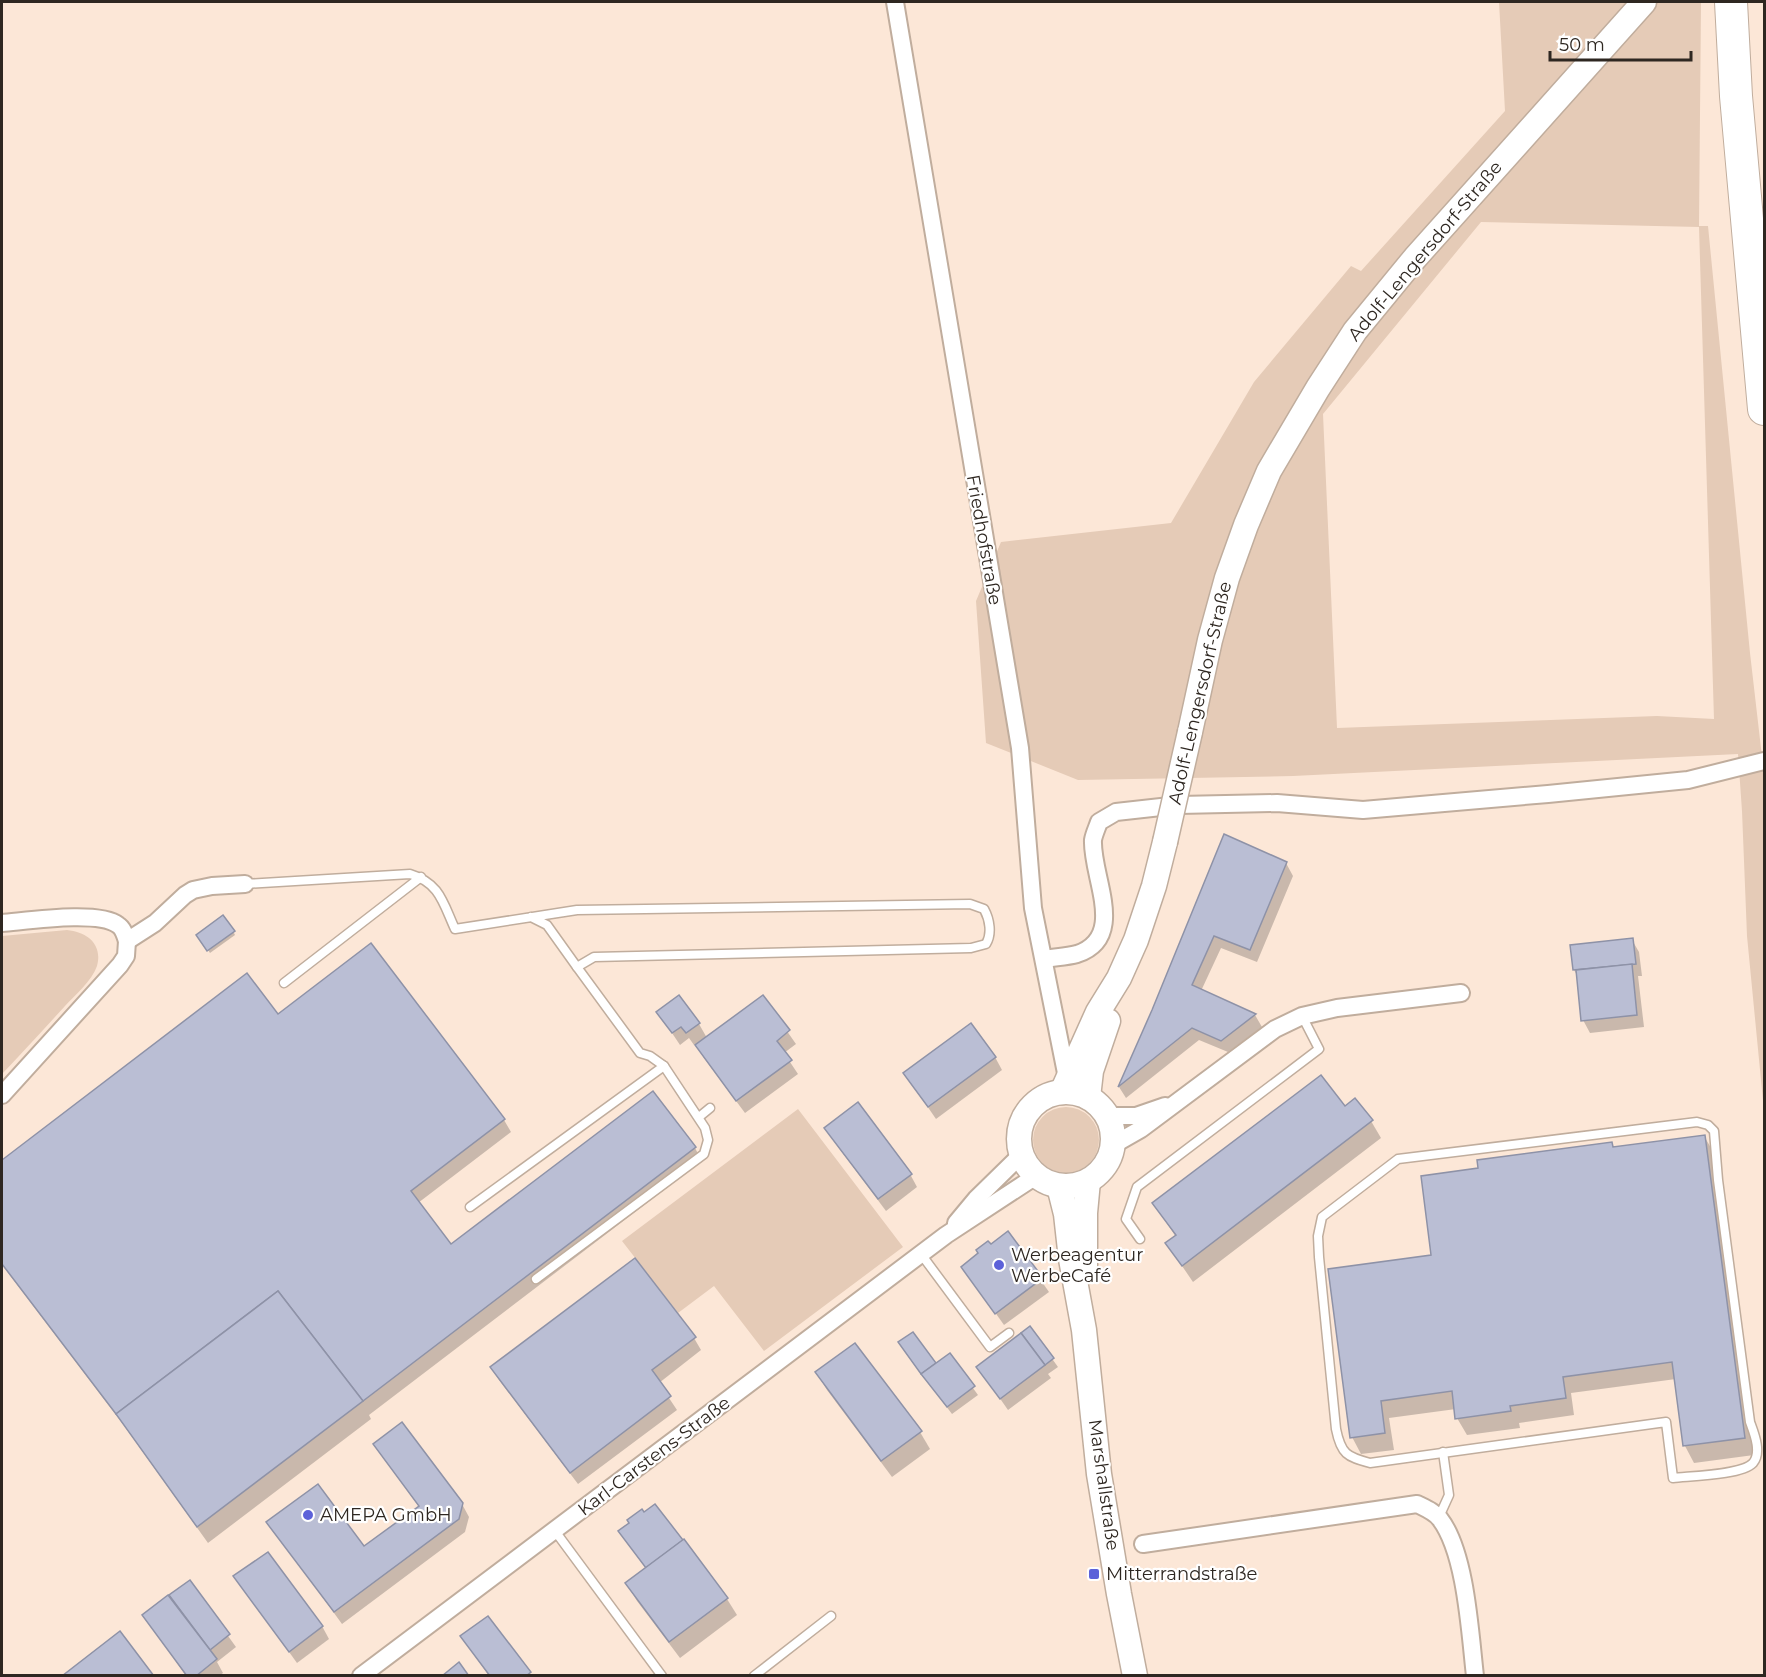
<svg xmlns="http://www.w3.org/2000/svg" width="1766" height="1677" font-family="Montserrat,sans-serif">
  <style>
    .green { fill: #e5cbb7; fill-rule: evenodd }
    .shadow { fill: #0003 }
    .building { fill: #babed4; stroke: #8e92a7; stroke-width: 1.5 }
    .lines { fill: none; stroke-linecap: round; stroke-linejoin: round }
    .lane-casing { stroke: #c0ad9d; stroke-width: 11 }
    .street-casing { stroke: #c0ad9d; stroke-width: 20 }
    .secondary-casing { stroke: #c0ad9d; stroke-width: 27 }
    .highway-casing { stroke: #c0ad9d; stroke-width: 34 }
    .lane { stroke: #fff; stroke-width: 8 }
    .street { stroke: #fff; stroke-width: 16 }
    .secondary { stroke: #fff; stroke-width: 24 }
    .highway { stroke: #fff; stroke-width: 32 }
    .secondary-bridge-casing { stroke: #c0ad9d; stroke-width: 27; stroke-linecap: butt }
    .secondary-bridge { stroke: #fff; stroke-width: 24 }
    .poi-dot { fill: #5c61d9; stroke: #fff; stroke-width: 2 }
    .labels { text-anchor: middle; stroke-width: 4.5; stroke-linejoin: round; paint-order: stroke }
    .street-label { font-size: 18px; fill: #2e2721; stroke: #fff }
    .poi-label { font-size: 18px; fill: #2e2721; stroke: #fff; text-anchor: start }
  </style>
  <rect width="100%" height="100%" fill="#fce7d7"/>
  <g class="green">
    <path d="M1499,2H1701L1699,226H1708L1750,653L1764,774V1111L1747,936L1742,811L1738,754L1293,776L1078,780L986,743L976,601L1001,542L1171,523L1254,382L1351,266L1361,271L1505,111ZM1481,222L1699,227L1714,719L1657,716L1337,728L1323,414Z"/>
    <path d="M67,930C87,932 103,944 97,966C92,981 75,995 65,1006C44,1029 23,1052 2,1074V936Z"/>
    <circle cx="1066" cy="1140" r="33"/>
    <path d="M798,1109L903,1247L764,1351L714,1286L678,1313L622,1241Z"/>
  </g>
  <g class="shadow">
    <path d="M1225,836L1286,863L1293,876L1257,962L1221,948L1201,991L1255,1015L1262,1027L1228,1052L1199,1040L1126,1098L1119,1087L1154,1011Z"/>
    <path d="M233,931L235,935L210,953L200,938Z"/>
    <path d="M1632,940L1639,952L1642,976H1638L1644,1027L1590,1033L1583,1020L1578,977L1574,970L1572,947Z"/>
    <path d="M371,945L504,1120L511,1132L418,1203L451,1246L652,1093L695,1148L702,1161L369,1415L371,1419L208,1543L125,1427L2,1265V1161L247,975L278,1016Z"/>
    <path d="M763,997L796,1044L784,1053L798,1074L745,1113L704,1058L696,1044L694,1045L689,1038L680,1045L658,1012L699,1024L707,1038Z"/>
    <path d="M995,1057L1002,1070L936,1119L905,1074Z"/>
    <path d="M1344,1108L1371,1121L1381,1138L1193,1282L1167,1244L1176,1237L1154,1204Z"/>
    <path d="M826,1128L910,1174L917,1187L886,1211L833,1140Z"/>
    <path d="M1704,1136L1714,1153L1754,1455L1694,1463L1685,1446L1676,1379L1571,1393L1574,1415L1519,1423L1520,1428L1467,1435L1457,1418L1456,1409L1389,1418L1394,1450L1361,1454L1352,1437L1433,1256L1480,1170L1611,1144L1614,1148Z"/>
    <path d="M1008,1233L1049,1292L1004,1325L963,1267Z"/>
    <path d="M1030,1328L1058,1367L1048,1374L1051,1378L1008,1410L978,1367Z"/>
    <path d="M912,1334L936,1365L949,1355L978,1395L952,1414L904,1351Z"/>
    <path d="M694,1338L701,1350L659,1383L677,1410L578,1484L499,1380L492,1368Z"/>
    <path d="M817,1373L920,1432L930,1449L892,1477L827,1390Z"/>
    <path d="M375,1444L462,1504L469,1517L465,1532L342,1624L268,1522L363,1548L419,1507Z"/>
    <path d="M644,1514L727,1599L737,1615L680,1658L637,1601L627,1584L647,1569L620,1532Z"/>
    <path d="M235,1577L322,1626L329,1639L297,1663Z"/>
    <path d="M189,1582L236,1647L217,1662L223,1673L219,1676H186L144,1615Z"/>
    <path d="M462,1637L529,1673L531,1676H489Z"/>
  </g>
  <g class="building">
    <path d="M1224,834L1287,862L1250,950L1214,936L1192,985L1256,1014L1221,1041L1192,1028L1118,1087L1152,1010Z"/>
    <path d="M223,915L235,931L207,951L196,935Z"/>
    <path d="M1633,938L1636,964L1573,970L1570,945Z"/>
    <path d="M371,943L505,1119L411,1191L451,1244L653,1091L696,1147L363,1401L278,1291L116,1414L2,1264V1160L247,973L278,1014Z"/>
    <path d="M1632,964L1637,1015L1581,1021L1576,970Z"/>
    <path d="M679,995L700,1023L686,1033L681,1027L672,1033L656,1012Z"/>
    <path d="M763,995L790,1030L777,1041L792,1060L736,1101L695,1045Z"/>
    <path d="M971,1023L996,1057L928,1107L903,1073Z"/>
    <path d="M1321,1075L1345,1106L1355,1098L1373,1120L1182,1266L1165,1243L1176,1235L1152,1203Z"/>
    <path d="M858,1102L912,1174L878,1199L824,1128Z"/>
    <path d="M1705,1135L1745,1438L1683,1446L1672,1362L1563,1377L1566,1398L1510,1406L1511,1411L1455,1419L1452,1391L1381,1401L1385,1433L1350,1438L1328,1269L1431,1255L1421,1176L1478,1168L1477,1160L1612,1142L1613,1147Z"/>
    <path d="M1008,1231L1043,1278L995,1314L961,1267L978,1253L976,1250L988,1241L991,1244Z"/>
    <path d="M635,1258L696,1337L652,1370L671,1396L570,1473L490,1367Z"/>
    <path d="M278,1291L363,1401L197,1527L116,1414Z"/>
    <path d="M1030,1326L1054,1358L1045,1365L1021,1333Z"/>
    <path d="M913,1332L936,1363L921,1374L898,1342Z"/>
    <path d="M1021,1333L1045,1365L1000,1399L976,1367Z"/>
    <path d="M855,1343L922,1431L881,1461L815,1372Z"/>
    <path d="M950,1353L975,1386L947,1407L921,1374Z"/>
    <path d="M402,1422L463,1503L459,1519L334,1612L266,1522L318,1484L364,1546L419,1506L373,1444Z"/>
    <path d="M655,1504L683,1540L646,1568L618,1531L629,1523L627,1520L642,1509L644,1512Z"/>
    <path d="M684,1539L728,1598L669,1642L625,1583Z"/>
    <path d="M268,1552L323,1626L289,1652L233,1576Z"/>
    <path d="M190,1580L230,1634L210,1650L169,1595Z"/>
    <path d="M168,1595L217,1659L196,1676H187L142,1615Z"/>
    <path d="M488,1616L531,1672L526,1676H490L460,1636Z"/>
    <path d="M120,1631L154,1676H62Z"/>
    <path d="M459,1662L469,1676H442Z"/>
  </g>
  <g class="lines">
    <g class="lane-casing">
      <g id="lane">
        <path d="M245,884L410,874C440,883 443,903 455,929L577,910L970,904L984,909C990,920 992,934 986,944L971,948L594,957L577,967L547,925L531,917"/>
        <path d="M284,983L421,877"/>
        <path d="M699,1117L710,1108"/>
        <path d="M1697,1122L1708,1125L1714,1131L1718,1180L1750,1422C1754,1433 1762,1452 1753,1463C1742,1475 1690,1476 1673,1478L1666,1422L1370,1463C1347,1457 1341,1454 1336,1429L1319,1257L1318,1236L1322,1217L1398,1159Z"/>
        <path d="M470,1207L664,1066L650,1056L640,1053L577,967"/>
        <path d="M1140,1239L1126,1219L1137,1187L1319,1049L1302,1016"/>
        <path d="M921,1254L990,1347L1009,1333"/>
        <path d="M536,1279L704,1154L708,1140L705,1128L664,1066"/>
        <path d="M1439,1517L1449,1495L1443,1452"/>
        <path d="M555,1531L662,1676"/>
        <path d="M754,1676L831,1616"/>
      </g>
    </g>
    <g class="street-casing">
      <g id="street">
        <path d="M895,2L1020,748L1033,908L1067,1078"/>
        <path d="M2,923C27,921 99,910 118,925C123,928 125,935 127,941L155,923L185,895L193,890L212,886L245,884"/>
        <path d="M1044,959C1055,957 1066,957 1077,954C1128,937 1091,876 1093,840C1094,834 1097,828 1099,822L1116,812L1179,805L1277,803L1363,810L1548,794L1688,780L1764,761"/>
        <path d="M2,1095L120,965L126,956L127,941"/>
        <path d="M1108,1116H1136L1165,1106"/>
        <path d="M1113,1145L1141,1129L1275,1029L1302,1016L1337,1008L1461,993"/>
        <path d="M956,1223L976,1199L1021,1155"/>
        <path d="M1143,1544L1417,1504C1425,1508 1435,1512 1440,1519C1466,1553 1470,1633 1475,1676"/>
        <path d="M361,1676L946,1235L1036,1176"/>
      </g>
    </g>
    <g class="secondary-casing">
      <g id="secondary">
        <path d="M1190,732L1210,640L1227,578L1246,525L1269,471L1318,388L1355,331L1415,258L1644,2"/>
        <circle cx="1066" cy="1139" r="47"/>
        <path d="M1062,1092L1098,1012L1119,978L1136,940L1154,886L1165,842"/>
        <path d="M1088,1097L1091,1071L1108,1021"/>
        <path d="M1059,1186L1066,1214L1071,1259L1084,1330L1099,1474L1119,1594L1135,1676"/>
        <path d="M1085,1267V1213L1088,1181"/>
      </g>
    </g>
    <g class="highway-casing">
      <path id="highway" d="M1731,2L1736,96L1764,409"/>
    </g>
    <use href="#lane" class="lane"/>
    <use href="#street" class="street"/>
    <use href="#secondary" class="secondary"/>
    <use href="#highway" class="highway"/>
    <g class="secondary-bridge-casing">
      <path id="secondary-bridge" d="M1165,842L1190,732"/>
    </g>
    <use href="#secondary-bridge" class="secondary-bridge"/>
  </g>
  <g class="poi-dot">
    <circle cx="999" cy="1265" r="6"/>
    <circle cx="308" cy="1515" r="6"/>
    <rect x="1088" y="1568" width="12" height="12" rx="3"/>
  </g>
  <g class="labels">
    <g class="street-label">
      <text transform="translate(1425 251) rotate(-50)" y="6">Adolf-Lengersdorf-Straße</text>
      <text transform="translate(984 540) rotate(80)" y="6">Friedhofstraße</text>
      <text transform="translate(1200 693) rotate(-77)" y="6">Adolf-Lengersdorf-Straße</text>
      <text transform="translate(654 1456) rotate(-37)" y="6">Karl-Carstens-Straße</text>
      <text transform="translate(1104 1485) rotate(82)" y="6">Marshallstraße</text>
    </g>
    <g class="poi-label">
      <text x="1011" y="1261">Werbeagentur<tspan x="1011" dy="21">WerbeCafé</tspan></text>
      <text x="320" y="1521">AMEPA GmbH</text>
      <text x="1106" y="1580">Mitterrandstraße</text>
    </g>
  </g>
  <rect width="1766" height="1677" fill="none" stroke="#2e2721" stroke-width="6"/>
  <path d="M1550 51v9h141v-9" fill="none" stroke="#2e2721" stroke-width="3"/>
  <text x="1559" y="51" font-size="18" fill="#2e2721" stroke="#ffffff" stroke-width="4.5" paint-order="stroke">50 m</text>
</svg>
